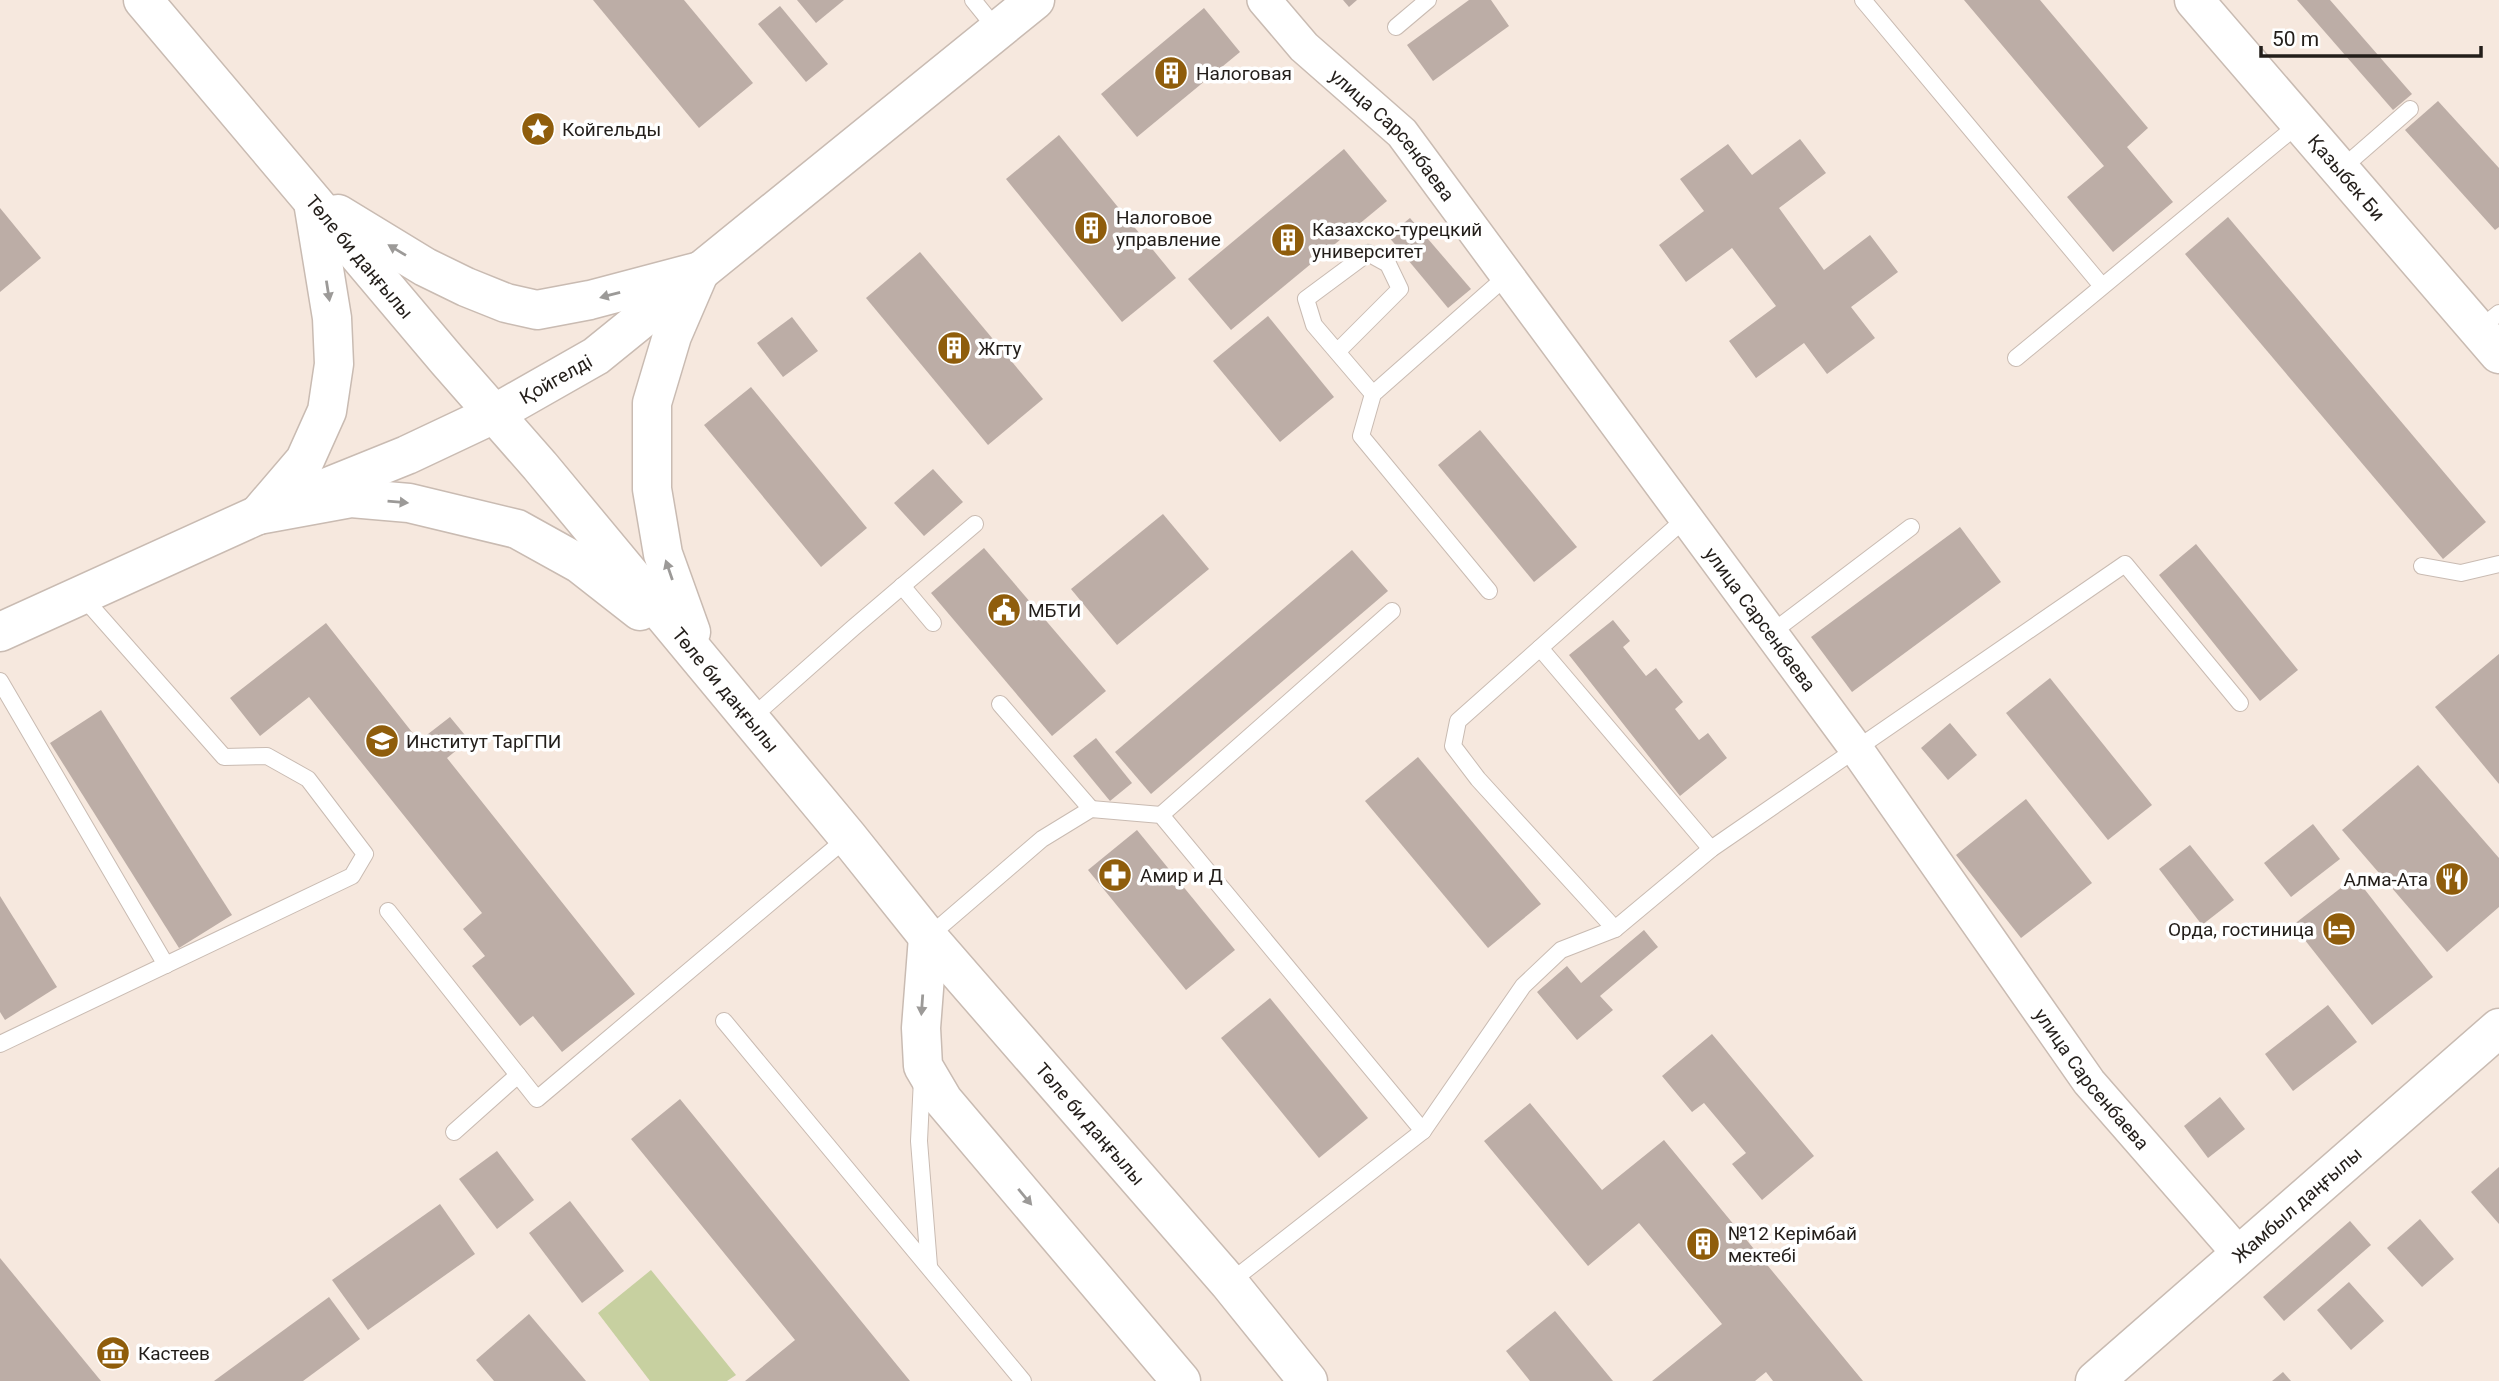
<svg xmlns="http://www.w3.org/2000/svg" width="2499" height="1381" font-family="Roboto,sans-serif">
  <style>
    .green { fill: #c7d0a0 }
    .building { fill: #bcada6 }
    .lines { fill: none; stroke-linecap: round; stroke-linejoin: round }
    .lane-casing { stroke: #c9bbb2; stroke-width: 18 }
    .street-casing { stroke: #c9bbb2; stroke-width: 36 }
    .secondary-casing { stroke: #c9bbb2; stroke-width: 41 }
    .primary-casing { stroke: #c9bbb2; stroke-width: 41 }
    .lane { stroke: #fff; stroke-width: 16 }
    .street { stroke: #fff; stroke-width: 33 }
    .secondary { stroke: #fff; stroke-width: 38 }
    .primary { stroke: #fff; stroke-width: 38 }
    .oneway { fill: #9c9a98 }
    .labels { text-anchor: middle; stroke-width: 7; stroke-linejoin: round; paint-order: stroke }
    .poi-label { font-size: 19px; fill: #231e1a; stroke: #fff; text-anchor: start }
    .street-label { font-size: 19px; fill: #231e1a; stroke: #fff }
  </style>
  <rect width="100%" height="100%" fill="#f6e8de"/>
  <path class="green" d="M651,1270L736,1375L727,1381H650L598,1313Z"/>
  <g class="building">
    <path d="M593,0H684L753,83L699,128Z"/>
    <path d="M797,0H844L816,23Z"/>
    <path d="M1343,0H1357L1349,7Z"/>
    <path d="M1469,0H1491L1509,26L1433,81L1407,45Z"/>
    <path d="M1964,0H2040L2148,128L2127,147L2173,202L2113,252L2067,197L2104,166Z"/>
    <path d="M2297,0H2330L2412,94L2393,110Z"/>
    <path d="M780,6L828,64L806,82L758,24Z"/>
    <path d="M1204,8L1240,52L1137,137L1101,94Z"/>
    <path d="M2438,101L2499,168V227L2495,230L2405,130Z"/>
    <path d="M1059,135L1176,278L1122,322L1006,179Z"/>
    <path d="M1800,139L1826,173L1779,208L1824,270L1870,235L1898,272L1851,307L1875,338L1827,374L1804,343L1756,378L1729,341L1776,306L1732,248L1686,282L1659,245L1704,211L1680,179L1728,144L1752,175Z"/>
    <path d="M1344,149L1387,201L1231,330L1188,279Z"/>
    <path d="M0,208L41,258L0,292Z"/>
    <path d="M2228,217L2486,522L2443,559L2185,254Z"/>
    <path d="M1410,218L1471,289L1448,308L1388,236Z"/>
    <path d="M920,252L1043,399L988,445L866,298Z"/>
    <path d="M1268,316L1334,397L1280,442L1213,361Z"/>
    <path d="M792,317L818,351L783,377L757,343Z"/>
    <path d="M751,387L867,528L821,567L704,425Z"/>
    <path d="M1480,430L1577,547L1534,582L1438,465Z"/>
    <path d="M933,469L963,502L924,536L894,503Z"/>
    <path d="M1163,514L1209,569L1117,645L1071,589Z"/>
    <path d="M1960,527L2001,582L1852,692L1811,637Z"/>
    <path d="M2196,544L2298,670L2260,701L2159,575Z"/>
    <path d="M984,548L1106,691L1052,736L931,593Z"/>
    <path d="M1352,550L1388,591L1151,794L1115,752Z"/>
    <path d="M1613,620L1630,641L1623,647L1646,676L1656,668L1683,702L1675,709L1699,740L1708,733L1727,758L1680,796L1569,655Z"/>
    <path d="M326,623L419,741L450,717L469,740L447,758L635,994L562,1052L533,1016L520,1026L472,966L485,956L463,929L482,913L309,697L260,736L230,698Z"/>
    <path d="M2499,654V784L2435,707Z"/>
    <path d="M2050,678L2152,805L2108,840L2006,713Z"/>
    <path d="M101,710L232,915L179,948L50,743Z"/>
    <path d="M1950,723L1977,755L1948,780L1921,748Z"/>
    <path d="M1096,738L1132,783L1110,801L1073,756Z"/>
    <path d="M1418,757L1541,904L1488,948L1365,801Z"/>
    <path d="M2418,765L2499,858V907L2447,952L2342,830Z"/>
    <path d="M2026,799L2092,883L2021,938L1956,855Z"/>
    <path d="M2313,824L2340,859L2291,897L2264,863Z"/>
    <path d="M1137,830L1235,950L1186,990L1088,870Z"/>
    <path d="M2190,845L2234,900L2202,925L2159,869Z"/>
    <path d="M2355,877L2433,977L2372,1025L2293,925Z"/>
    <path d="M0,896L57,987L5,1020L0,1012Z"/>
    <path d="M1644,930L1658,947L1600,996L1613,1010L1577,1040L1537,992L1567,966L1581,983Z"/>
    <path d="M1270,998L1368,1118L1319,1158L1221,1038Z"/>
    <path d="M2328,1005L2357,1042L2293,1091L2265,1054Z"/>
    <path d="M1712,1034L1814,1156L1762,1200L1732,1164L1746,1153L1704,1103L1692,1112L1662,1076Z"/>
    <path d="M2220,1097L2245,1129L2208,1158L2184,1126Z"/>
    <path d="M680,1099L910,1381H745L795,1340L631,1139Z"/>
    <path d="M1530,1103L1602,1190L1664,1140L1863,1381H1773L1766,1372L1755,1381H1652L1722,1324L1639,1223L1588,1266L1484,1141Z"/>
    <path d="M497,1151L534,1200L497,1229L459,1179Z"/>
    <path d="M2499,1167V1224L2471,1192Z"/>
    <path d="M570,1201L624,1271L582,1303L529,1233Z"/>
    <path d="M440,1204L475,1254L368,1330L332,1280Z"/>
    <path d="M2420,1219L2454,1259L2422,1287L2387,1248Z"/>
    <path d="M2350,1221L2371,1245L2284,1321L2263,1297Z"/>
    <path d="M0,1258L101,1381H0Z"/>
    <path d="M2349,1282L2384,1321L2351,1350L2317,1310Z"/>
    <path d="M329,1297L360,1339L303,1381H214Z"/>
    <path d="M1555,1311L1613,1381H1530L1506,1351Z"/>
    <path d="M529,1314L586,1381H494L476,1360Z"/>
    <path d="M2283,1372L2291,1381H2272Z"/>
  </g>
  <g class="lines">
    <g class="lane-casing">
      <g id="lane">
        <path d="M973,0L998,31"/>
        <path d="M1863,0L2102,286"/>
        <path d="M1396,27L1428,0"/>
        <path d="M2340,170L2410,109"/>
        <path d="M2478,330L2499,313"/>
        <path d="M1337,352L1400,289L1388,264L1368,253L1306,299L1314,325L1373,394"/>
        <path d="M2016,358L2300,123"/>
        <path d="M2422,566L2461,573L2499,564"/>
        <path d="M902,586L933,623"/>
        <path d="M1489,591L1361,436L1373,394L1508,275"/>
        <path d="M1771,633L1911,527"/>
        <path d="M1540,648L1711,849"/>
        <path d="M0,681L166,965"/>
        <path d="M1000,704L1091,809"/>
        <path d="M749,720L853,628L975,524"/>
        <path d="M1161,815L1392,611"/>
        <path d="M388,911L537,1099L848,837"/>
        <path d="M1615,929L1478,779L1453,746L1458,721L1686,518"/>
        <path d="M928,937L1042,839L1091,809L1161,815L1423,1131"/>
        <path d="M724,1021L1023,1381"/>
        <path d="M0,1044L352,876L365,854L308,779L267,756L224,757L82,596"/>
        <path d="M922,1079L919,1141L929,1266"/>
        <path d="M454,1132L518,1075"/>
        <path d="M1229,1283L1423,1131L1523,986L1561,950L1615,929L1711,849L2125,564L2240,703"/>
      </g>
    </g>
    <g class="street-casing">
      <g id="street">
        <path id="s1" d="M1264,0L1304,47L1402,133L1857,750L2089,1082L2240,1255"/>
      </g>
    </g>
    <g class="secondary-casing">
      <g id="secondary">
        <path id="s2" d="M2194,0L2499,354"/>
        <path id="s3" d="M0,632L258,515L407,455L494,414L596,356L1035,0"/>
        <path id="s4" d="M2095,1381L2499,1028"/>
      </g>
    </g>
    <g class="primary-casing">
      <g id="primary">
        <path id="s5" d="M143,0L447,360L540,466L848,837L928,937L1229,1283L1308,1381"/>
        <path d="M338,214L425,267L466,287L506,303L537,310L590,300L700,271"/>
        <path d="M258,515L351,498L409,503L517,529L580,564L640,611"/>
        <path d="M258,515L305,460L327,411L334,364L332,318L313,202"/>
        <path d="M691,632L663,554L652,489V403L672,336L700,271"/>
        <path d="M928,937L921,1028L923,1066L943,1100L1181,1381"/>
      </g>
    </g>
    <use href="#lane" class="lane"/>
    <use href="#street" class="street"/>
    <use href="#secondary" class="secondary"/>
    <use href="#primary" class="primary"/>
  </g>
  <defs><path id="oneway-solid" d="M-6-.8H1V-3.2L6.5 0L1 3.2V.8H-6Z" transform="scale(1.75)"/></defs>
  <g class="oneway">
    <use href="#oneway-solid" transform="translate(397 250) rotate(-149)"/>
    <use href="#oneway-solid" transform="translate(328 291) rotate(81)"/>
    <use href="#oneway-solid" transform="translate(610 295) rotate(165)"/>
    <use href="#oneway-solid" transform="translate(398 502) rotate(5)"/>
    <use href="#oneway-solid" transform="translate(669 570) rotate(-109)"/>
    <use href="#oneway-solid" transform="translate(922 1005) rotate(94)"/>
    <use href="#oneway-solid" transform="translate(1025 1197) rotate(50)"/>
  </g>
  <defs>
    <g id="building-disc" transform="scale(1.75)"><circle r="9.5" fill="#8f5d0c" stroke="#fff"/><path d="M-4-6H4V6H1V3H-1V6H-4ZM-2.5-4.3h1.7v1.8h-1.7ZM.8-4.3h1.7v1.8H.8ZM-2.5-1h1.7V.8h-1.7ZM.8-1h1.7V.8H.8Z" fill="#fff"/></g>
    <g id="sight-disc" transform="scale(1.75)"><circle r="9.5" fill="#8f5d0c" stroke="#fff"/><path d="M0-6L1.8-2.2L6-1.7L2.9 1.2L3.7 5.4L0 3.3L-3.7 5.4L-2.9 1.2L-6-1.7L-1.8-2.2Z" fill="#fff"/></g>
    <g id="civic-disc" transform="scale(1.75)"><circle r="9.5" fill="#8f5d0c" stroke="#fff"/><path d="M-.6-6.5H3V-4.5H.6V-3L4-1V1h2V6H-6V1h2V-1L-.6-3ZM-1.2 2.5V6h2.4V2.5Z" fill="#fff"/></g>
    <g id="school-disc" transform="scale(1.75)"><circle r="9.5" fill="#8f5d0c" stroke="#fff"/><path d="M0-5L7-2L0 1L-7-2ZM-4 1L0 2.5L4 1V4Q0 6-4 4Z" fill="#fff"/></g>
    <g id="pharmacy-disc" transform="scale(1.75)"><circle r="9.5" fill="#8f5d0c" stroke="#fff"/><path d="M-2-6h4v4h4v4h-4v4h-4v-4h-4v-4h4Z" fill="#fff"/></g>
    <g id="restaurant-disc" transform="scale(1.75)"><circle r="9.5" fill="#8f5d0c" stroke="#fff"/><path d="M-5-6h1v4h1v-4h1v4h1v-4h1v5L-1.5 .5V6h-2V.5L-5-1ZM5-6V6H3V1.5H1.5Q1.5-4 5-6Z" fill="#fff"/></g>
    <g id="hotel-disc" transform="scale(1.75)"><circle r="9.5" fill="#8f5d0c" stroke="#fff"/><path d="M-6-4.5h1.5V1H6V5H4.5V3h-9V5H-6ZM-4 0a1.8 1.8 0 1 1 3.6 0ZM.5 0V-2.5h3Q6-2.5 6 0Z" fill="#fff"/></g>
    <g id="museum-disc" transform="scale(1.75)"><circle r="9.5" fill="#8f5d0c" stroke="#fff"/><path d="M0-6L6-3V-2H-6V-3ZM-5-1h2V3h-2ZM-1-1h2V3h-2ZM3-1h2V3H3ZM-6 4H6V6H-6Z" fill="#fff"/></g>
  </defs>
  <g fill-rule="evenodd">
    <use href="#building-disc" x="1171" y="73"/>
    <use href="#sight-disc" x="538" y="129"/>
    <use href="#building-disc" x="1091" y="228"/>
    <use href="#building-disc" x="1288" y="240"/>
    <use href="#building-disc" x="954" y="348"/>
    <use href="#civic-disc" x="1004" y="610"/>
    <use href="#school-disc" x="382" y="741"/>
    <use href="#pharmacy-disc" x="1115" y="875"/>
    <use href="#restaurant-disc" x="2452" y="879"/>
    <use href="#hotel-disc" x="2339" y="929"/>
    <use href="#building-disc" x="1703" y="1244"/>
    <use href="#museum-disc" x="113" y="1353"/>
  </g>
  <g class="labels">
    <g class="poi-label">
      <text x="1196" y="80">Налоговая</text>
      <text x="562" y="136">Койгельды</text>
      <text x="1116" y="224">Налоговое<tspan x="1116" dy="22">управление</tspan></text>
      <text x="1312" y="236">Казахско-турецкий<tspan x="1312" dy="22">университет</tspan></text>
      <text x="978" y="355">Жгту</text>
      <text x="1028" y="617">МБТИ</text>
      <text x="406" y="748">Институт ТарГПИ</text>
      <text x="1140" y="882">Амир и Д</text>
      <text x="2428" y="886" text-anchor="end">Алма-Ата</text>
      <text x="2314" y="936" text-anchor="end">Орда, гостиница</text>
      <text x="1728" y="1240">№12 Керімбай<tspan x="1728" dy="22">мектебі</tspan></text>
      <text x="138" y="1360">Кастеев</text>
    </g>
    <g class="street-label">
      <text dy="7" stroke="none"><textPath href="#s1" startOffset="187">улица Сарсенбаева</textPath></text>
      <text dy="7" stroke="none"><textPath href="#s2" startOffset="234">Қазыбек Би</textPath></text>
      <text dy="7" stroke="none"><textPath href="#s5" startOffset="336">Төле би даңғылы</textPath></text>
      <text dy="7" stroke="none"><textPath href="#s3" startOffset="611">Қойгелді</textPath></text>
      <text dy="7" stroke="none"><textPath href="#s1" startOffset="796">улица Сарсенбаева</textPath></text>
      <text dy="7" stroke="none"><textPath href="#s5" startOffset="903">Төле би даңғылы</textPath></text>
      <text dy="7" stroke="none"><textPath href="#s1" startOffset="1363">улица Сарсенбаева</textPath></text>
      <text dy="7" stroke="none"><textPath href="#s5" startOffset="1470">Төле би даңғылы</textPath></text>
      <text dy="7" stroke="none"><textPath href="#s4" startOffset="268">Жамбыл даңғылы</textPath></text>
    </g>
  </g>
  <path d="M2261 46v10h220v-10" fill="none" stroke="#231e1a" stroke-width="3.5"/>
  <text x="2272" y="46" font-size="21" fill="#231e1a" stroke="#ffffff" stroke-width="5" paint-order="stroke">50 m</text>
</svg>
